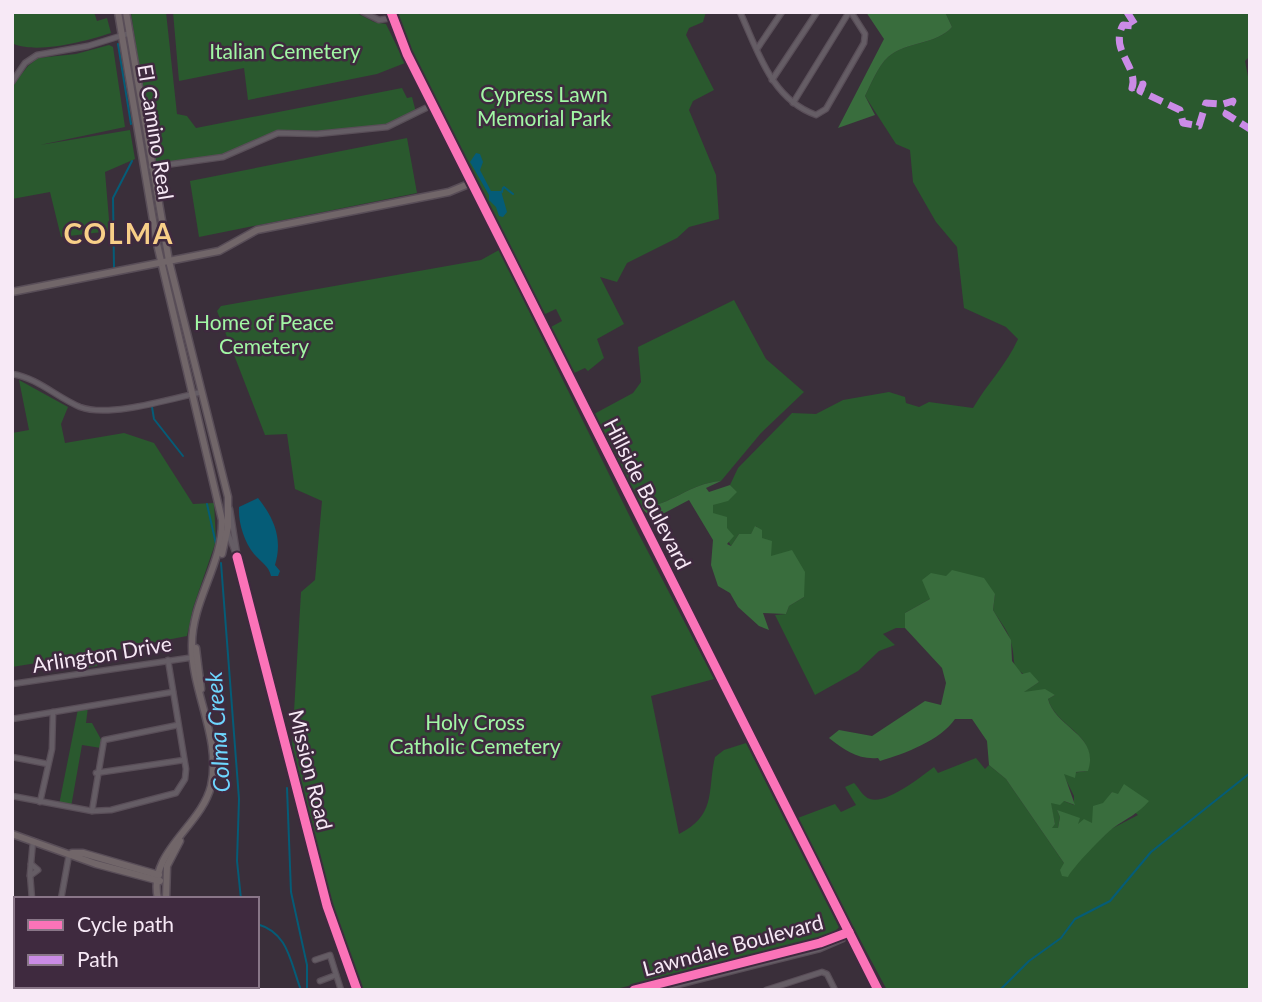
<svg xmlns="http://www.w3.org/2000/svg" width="1262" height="1002" font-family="Lato,sans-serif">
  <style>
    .green { fill: #2a592e }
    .forest { fill: #396d3d }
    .water { fill: #055c77 }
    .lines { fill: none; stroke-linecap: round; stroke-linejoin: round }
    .stream { stroke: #055c77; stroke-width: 2 }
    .minor-casing { stroke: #594e58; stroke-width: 7 }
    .major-casing { stroke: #594e58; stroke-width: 9 }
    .minor { stroke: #655d65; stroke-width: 4.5 }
    .major { stroke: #716669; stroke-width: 6 }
    .quiet { stroke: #ca8be6; stroke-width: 7; stroke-dasharray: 14 7; stroke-linecap: butt }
    .cycleway-casing { stroke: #3f2a3f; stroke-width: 13 }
    .cycleway { stroke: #fb73b8; stroke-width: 9 }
    .labels { text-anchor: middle; stroke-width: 5; stroke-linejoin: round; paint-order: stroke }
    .park-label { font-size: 21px; fill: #a1f7a4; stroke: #3f2a3f }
    .street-label { font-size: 21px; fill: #f7e9f6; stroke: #3f2a3f }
    .water-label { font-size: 23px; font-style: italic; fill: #6ed6fe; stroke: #3f2a3f }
    .district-label { font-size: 28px; font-weight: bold; letter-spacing: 2px; fill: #f8cf88; stroke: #3f2a3f }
  </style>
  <rect width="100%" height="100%" fill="#3a2f3a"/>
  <g class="green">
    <path d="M12,12H94L97,21L107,18L111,33C87,41 35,55 12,43Z"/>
    <path d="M166,12L177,114L187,116L196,128L402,88L407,98L412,97L417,116L392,128L267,136L226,156L154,164L131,13Z"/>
    <path d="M173,12H355L374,22L386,24L405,63L377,74L248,100L244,68L179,81Z"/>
    <path d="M395,12H706L703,22L689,28L686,35L714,90L693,101L689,110L716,175L719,219L689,227L677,238L627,263L617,282L600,277L624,324L597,339L604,358L588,371L585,368L572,374L549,328L562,321L556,309L543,315L401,32Z"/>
    <path d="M945,12H1250V56L1245,61L1250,87V990H887L795,819L835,804L841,812L856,805L845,787L854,783C859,788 863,797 870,799C886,805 922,776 934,767L938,773L976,758L985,769L989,765L1006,779L1064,863L1072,866L1111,829L1138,815L1112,792L1092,823L1077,825L1057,810L1060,817L1058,828H1051L1055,824L1050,802L1064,801L1074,805V796L1063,774L1087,771C1100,734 1056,728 1048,699L1055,695L1022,693L1039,682C1004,666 1019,666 1010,639C1007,629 998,619 993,610L995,594L930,599L905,613V628H896L883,634L895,645L879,651L858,671L815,695L775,615L786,614L789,606L804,597L771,556L756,526L751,534H739L731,546L713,513V505L736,492L730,485L738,468L792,413L816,414L843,400L889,392L905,397L906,403L919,407L929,402L973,408C987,384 1007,364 1018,339L1006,327L964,308L957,247L936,222L913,182L910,150L896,144L865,96C871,84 878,66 888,57C907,41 936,45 952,27Z"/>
    <path d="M109,45L113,47L125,127L40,145L130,130L135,159L105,172L110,231L61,237L50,192L12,199V86L28,66L38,58L76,54Z"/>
    <path d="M407,138L417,193L199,237L190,181Z"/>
    <path d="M499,250L632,521L714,679L651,696L679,834C717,815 707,791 715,757L724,750L746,743L839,927L832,935L612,990H362L329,902L292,746L301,592L315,580L322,501L295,489L287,434L265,435L217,311L221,306L481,260Z"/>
    <path d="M734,300L766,359L804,392L761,433L721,481C688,483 666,510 639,506L594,414L633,393L641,382L638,347Z"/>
    <path d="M19,380L68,407L61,424L65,443L124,433L154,443L193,504L214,503L216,541L193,608L187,636L100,653L97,666L85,668L86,655L12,667V433L29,430Z"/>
    <path d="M88,707L86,723H92L103,743L101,748L82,745L71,807L59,805L78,709Z"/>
  </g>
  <g class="forest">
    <path d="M866,12H945L952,27C936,45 907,41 888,57C878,66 871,84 865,96L875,115L838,128L884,39Z"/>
    <path d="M721,481L706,488L709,492L730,485L737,492L728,501L713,505V513L727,517V528L734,536L727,544L731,546L739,534H751L755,526L762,530V538L772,541L771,556L792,550L805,572L804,597L789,606L786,614L763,613L769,630L759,626L738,607L730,593L718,586L711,565L713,540L689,500L653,519L639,506C666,510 688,483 721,481Z"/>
    <path d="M952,570L984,578L995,594L993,610L1011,640L1012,661L1022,674L1030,672L1039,682L1024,692L1045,689L1055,695L1048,699C1056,729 1100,734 1088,771L1076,772L1075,778L1064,774L1075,805L1064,801L1060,805L1051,803L1055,824L1052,828H1058L1060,817L1057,810L1080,818L1078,824L1084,819L1092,823L1093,806L1103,803L1112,792L1118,794L1124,784L1149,801C1138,814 1127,818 1113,828C1105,834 1072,868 1068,877L1062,876L1060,870L1064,863L1006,779L989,765L987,741L972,719H955C941,740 904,754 880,761L878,758C859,760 844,750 829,738L839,730L872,736L925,701L941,705L946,683L942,668L905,628V613L930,599L922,580L931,573L946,576Z"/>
  </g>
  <g class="water">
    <path d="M476,153L480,154L483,162L480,170L491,191H501L507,212L503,217L499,216L496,207L489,200V195L470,162Z"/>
    <path d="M258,498C274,518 283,539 275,565L280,571L278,576H271C269,566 260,561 254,554C244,542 238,522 239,507Z"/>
  </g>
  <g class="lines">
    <g class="stream">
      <path d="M118,44L131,124"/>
      <path d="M504,187L513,194"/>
      <path d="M502,192L503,188"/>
      <path d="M114,267L113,198L132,161"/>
      <path d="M152,407L154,419L183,456"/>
      <path d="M207,504L216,544"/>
      <path d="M221,563L239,799L237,861L241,899"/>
      <path d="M287,788L291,892L307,965V990"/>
      <path d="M257,924C289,933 290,962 301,990"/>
      <path d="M1000,990L1029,961L1061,938L1075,919L1110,901L1151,852L1250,773"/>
    </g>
    <g class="minor-casing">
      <g id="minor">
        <path d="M363,12L379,20L392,18"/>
        <path d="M740,12C758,51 771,99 816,115L826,109L864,43L865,34L851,12"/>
        <path d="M757,49L782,12"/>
        <path d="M772,80L817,12"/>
        <path d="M12,82L25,63L37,55L88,46L130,33"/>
        <path d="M793,103L849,12"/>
        <path d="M151,167L223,157L278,133L317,134L387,127L432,105"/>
        <path d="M12,374C38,378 56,397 80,407C109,418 170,399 202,392"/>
        <path d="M230,509L237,553"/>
        <path d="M227,531L237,557L327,906L357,990"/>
        <path d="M12,684L195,657"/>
        <path d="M12,719L173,692"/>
        <path d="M12,757L48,764"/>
        <path d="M96,773L184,760"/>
        <path d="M12,796L92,811L111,810L176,793L185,779L186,769L168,660"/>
        <path d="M40,802L52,749L53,712"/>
        <path d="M92,811L104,740L178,725"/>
        <path d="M30,876L38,870L31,864"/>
        <path d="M32,899L30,874L33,841"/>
        <path d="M61,899L69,855"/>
        <path d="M315,960L330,955L341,990"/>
        <path d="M12,968L16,963"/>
        <path d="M320,981L336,975"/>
        <path d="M69,986L115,990"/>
        <path d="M154,986L155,990"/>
        <path d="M38,990L47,986"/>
        <path d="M57,990V986"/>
        <path d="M634,990L820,943L849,932"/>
        <path d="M658,990L820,949L843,939L849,932"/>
        <path d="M766,990L822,972L827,974L835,990"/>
      </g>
    </g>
    <g class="major-casing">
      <g id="major">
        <path d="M118,12L157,244L222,520C223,564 192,600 192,644C191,691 222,739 211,786C201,827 147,852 158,899"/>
        <path d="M126,12L169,261L228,497V527L222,554"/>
        <path d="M391,12L407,54L878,990"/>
        <path d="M12,292L219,251L257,230L449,192L471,183"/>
        <path d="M196,648L201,689"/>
        <path d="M12,834L96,864L160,881"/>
        <path d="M72,853H83L159,875"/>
        <path d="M166,899L167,866L180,841"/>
        <path d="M180,986L181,990"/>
        <path d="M189,986L190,990"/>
      </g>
    </g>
    <use href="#minor" class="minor"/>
    <use href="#major" class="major"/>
    <path class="quiet" d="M1127,12L1136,26L1123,25C1109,50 1139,67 1132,88L1143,84L1140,91L1180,110L1183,123L1199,126L1206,103L1223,104L1233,101L1226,114L1250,129"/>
    <g class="cycleway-casing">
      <g id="cycleway">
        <path d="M391,12L407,54L878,990"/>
        <path d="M237,557L327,906L357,990"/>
        <path d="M634,990L820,943L849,932"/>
      </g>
    </g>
    <use href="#cycleway" class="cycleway"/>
  </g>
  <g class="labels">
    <g class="park-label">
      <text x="285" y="59">Italian Cemetery</text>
      <text x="544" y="102">Cypress Lawn<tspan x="544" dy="24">Memorial Park</tspan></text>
      <text x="264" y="330">Home of Peace<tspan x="264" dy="24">Cemetery</tspan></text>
      <text x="475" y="730">Holy Cross<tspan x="475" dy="24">Catholic Cemetery</tspan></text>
    </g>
    <g class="street-label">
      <text transform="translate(155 132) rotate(81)" y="7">El Camino Real</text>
      <text transform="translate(647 494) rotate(63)" y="7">Hillside Boulevard</text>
      <text transform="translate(102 655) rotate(-9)" y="7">Arlington Drive</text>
      <text transform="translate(310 770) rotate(76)" y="7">Mission Road</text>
      <text transform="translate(733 946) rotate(-15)" y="7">Lawndale Boulevard</text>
    </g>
    <g class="water-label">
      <text transform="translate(218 732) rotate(-94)" y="8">Colma Creek</text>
    </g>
    <g class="district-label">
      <text x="119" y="244">COLMA</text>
    </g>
  </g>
  <rect width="1262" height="1002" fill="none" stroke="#f7e9f6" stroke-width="28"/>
  <rect x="14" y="897" width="245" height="91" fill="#3f2a3f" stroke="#897688" stroke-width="2"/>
  <rect x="28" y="920" width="35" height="10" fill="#fb73b8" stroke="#897688" stroke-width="2"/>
  <text x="77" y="932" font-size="21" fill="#f7e9f6">Cycle path</text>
  <rect x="28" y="955" width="35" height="10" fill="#ca8be6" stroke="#897688" stroke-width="2"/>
  <text x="77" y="967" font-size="21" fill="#f7e9f6">Path</text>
</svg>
